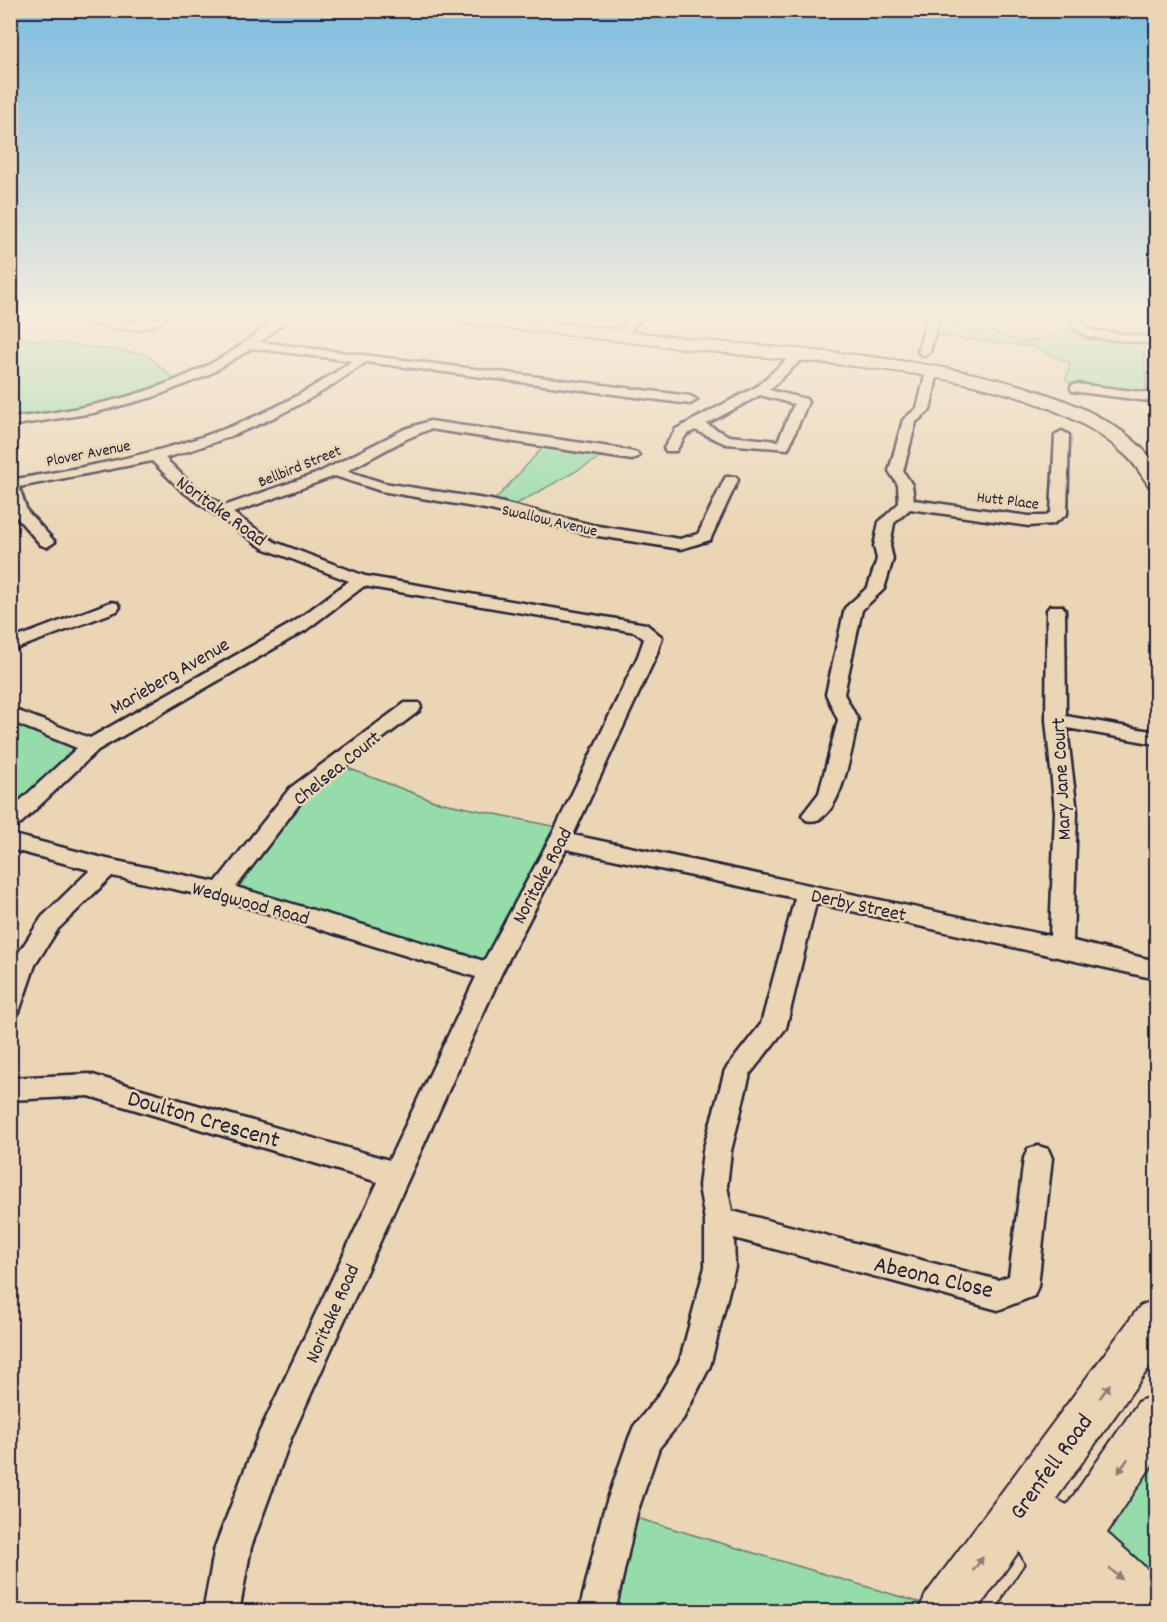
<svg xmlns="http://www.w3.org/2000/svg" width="1167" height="1622" font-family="Dekko,sans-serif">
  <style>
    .green { fill: #95dca9; stroke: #5c7f72; stroke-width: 1.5 }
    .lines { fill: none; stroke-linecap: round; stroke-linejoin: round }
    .street-casing { stroke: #22223b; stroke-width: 5 }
    .secondary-casing { stroke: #22223b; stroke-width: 4 }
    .street { fill: #ead5b4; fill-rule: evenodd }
    .secondary { fill: #ead5b4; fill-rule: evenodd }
    .oneway { fill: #867c78 }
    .labels { text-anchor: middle; stroke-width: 5; stroke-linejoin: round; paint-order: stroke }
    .far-street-label { font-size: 16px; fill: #22223b; stroke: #ead5b4 }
    .street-label { font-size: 20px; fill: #22223b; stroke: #ead5b4 }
    .near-street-label { font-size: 24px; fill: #22223b; stroke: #ead5b4 }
  </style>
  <rect width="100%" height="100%" fill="#ead5b4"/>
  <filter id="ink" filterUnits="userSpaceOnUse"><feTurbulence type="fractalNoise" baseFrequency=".0167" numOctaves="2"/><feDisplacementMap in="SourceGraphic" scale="12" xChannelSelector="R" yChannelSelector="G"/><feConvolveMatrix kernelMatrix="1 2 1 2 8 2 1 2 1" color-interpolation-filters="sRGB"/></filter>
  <g filter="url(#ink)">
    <g class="green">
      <path d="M938,318H942L972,334L990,330L1023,343L1067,331L1143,339L1147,397L1077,388L1066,380L1070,363L1033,347L929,335Z"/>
      <path d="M11,337L146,354L174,379L181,382L128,400L11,421Z"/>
      <path d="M546,444L609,453L513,506L493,502Z"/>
      <path d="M11,714L91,746L11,822Z"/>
      <path d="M337,764L434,801L566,829L490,972L221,891L297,793Z"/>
      <path d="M1156,1446V1600L1111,1558L1101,1522Z"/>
      <path d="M620,1513L945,1610L944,1612H597Z"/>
    </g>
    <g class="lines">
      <g class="street-casing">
        <g id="street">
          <path d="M68,318H95L129,322L166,318C144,339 101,325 74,321Z"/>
          <path d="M277,318H290L260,342L690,396L697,400L690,404L366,362C302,409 240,436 165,458L192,485L224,506L318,473L405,429L430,421L617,448L637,453L639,456L632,460L430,429L406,439L347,471L384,483L491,500L592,525L680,539L698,534L724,480L726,477H736L738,480L710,540L681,549L592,535L491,510L381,491L335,476L233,513L275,542L365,576L640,623L646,624L662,637L656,656L573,835L1050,936L1055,812L1046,720L1047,610L1050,606H1062L1065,610L1066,716L1156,732V744L1067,728L1077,812L1073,941L1156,961V979L816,903L786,1028L750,1074L731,1151L727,1186L732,1211L998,1280L1009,1276L1024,1158L1028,1149L1038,1146L1048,1149L1052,1158L1038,1286L1034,1296L998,1310L734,1238L735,1267L710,1366L683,1419L659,1448L637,1513L615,1612H579L603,1513L629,1438L634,1426L659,1395L680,1360L705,1267V1221L699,1186L703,1151L725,1070L761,1024L795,898L566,849L502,972L291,1438L251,1547L239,1612H203L215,1547L259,1433L378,1182L89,1096L10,1100V1078L89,1074L389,1160L476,977L220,899L112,876L58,929L35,965L19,1012L10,1015V967L16,957L42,917L90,870L10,849V834L107,859L216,882L290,788L405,703H419L421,707L419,711L304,798L236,887L484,961L555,829L638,656L644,639L635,632L364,586L306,630L98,750L17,827L10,829V810L77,748L10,721V708L90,738L294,622L349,581L263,548L182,491L152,461L19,487L27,511L55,542L47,547L41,545L12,512L10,480C137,459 247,437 352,361L252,348L206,376L153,397L93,413L10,426V418C83,410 157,395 221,358C241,347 258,332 277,318Z"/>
          <path d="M629,318H641L624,339H616L614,336Z"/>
          <path d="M927,318H939L930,352L924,356L918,352Z"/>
          <path d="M1071,318H1083V325L1091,330L1156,338V344L1088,337L1073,328Z"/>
          <path d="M798,352L802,353V359L769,390L806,399L808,402L788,449L726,444L695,430L686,435L676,451H666L664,448L676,429L756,387L794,353ZM760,395L794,404L778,441L729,436L706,424Z"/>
          <path d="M932,368L938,372L930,410L916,422L903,471L912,485L914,500L1029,516H1045L1051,512L1055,435L1062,431L1069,435L1067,514L1053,524L1029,526L910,509L894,523L890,546L893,559L884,589L862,610L844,694L858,720C852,744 841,830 806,820L802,815L819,793L838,720L826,694L845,608L868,587L877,559L874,546L879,522L899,503L898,485L889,471L903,420L917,408L926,372Z"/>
          <path d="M1077,384L1156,394V402L1072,391L1071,388L1072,385Z"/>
          <path d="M111,602L117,603L120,607L117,611L10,651V640Z"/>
        </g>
      </g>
      <g class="secondary-casing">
        <g id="secondary">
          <path d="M456,318C540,318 624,331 708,341C824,353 1085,362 1156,465V488L1149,486C1141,475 1135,463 1124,454C1037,372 850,367 735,354C644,344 554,333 464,323L458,321Z"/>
          <path d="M1156,1299V1358L1056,1499L1067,1505L1139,1401L1156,1395V1459L1107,1533L1156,1577V1612H1068L1060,1604L1055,1612H998L1006,1594L1026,1564L1019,1551L976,1612H918L926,1594L1140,1306Z"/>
        </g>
      </g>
      <use href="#street" class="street"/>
      <use href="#secondary" class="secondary"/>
    </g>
    <defs><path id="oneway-solid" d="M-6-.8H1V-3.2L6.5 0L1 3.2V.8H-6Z" transform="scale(1.5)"/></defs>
    <g class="oneway">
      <use href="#oneway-solid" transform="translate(1105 1391) rotate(-54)"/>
      <use href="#oneway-solid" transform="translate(1123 1466) rotate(124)"/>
      <use href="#oneway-solid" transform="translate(978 1564) rotate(-54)"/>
      <use href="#oneway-solid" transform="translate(1116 1574) rotate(42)"/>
    </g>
  </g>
  <linearGradient id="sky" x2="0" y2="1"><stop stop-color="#7dbee0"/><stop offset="0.58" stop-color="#f6ecdd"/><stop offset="1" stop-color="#f6ecdd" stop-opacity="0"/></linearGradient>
  <rect width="1167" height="545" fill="url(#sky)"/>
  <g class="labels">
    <g class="far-street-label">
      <text transform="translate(88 452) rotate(-11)" y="6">Plover Avenue</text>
      <text transform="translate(299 465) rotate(-22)" y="6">Bellbird Street</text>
      <text transform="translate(1008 499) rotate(7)" y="6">Hutt Place</text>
      <text transform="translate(550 519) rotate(13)" y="6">Swallow Avenue</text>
    </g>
    <g class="street-label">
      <text transform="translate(222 510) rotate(36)" y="7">Noritake Road</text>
      <text transform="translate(169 675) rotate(-30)" y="7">Marieberg Avenue</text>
      <text transform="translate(336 767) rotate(-39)" y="7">Chelsea Court</text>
      <text transform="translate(1060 779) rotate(-93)" y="7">Mary Jane Court</text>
      <text transform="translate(541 875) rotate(-62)" y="7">Noritake Road</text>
      <text transform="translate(251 902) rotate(15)" y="7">Wedgwood Road</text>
      <text transform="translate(859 904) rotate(12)" y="7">Derby Street</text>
      <text transform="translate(331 1313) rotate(-66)" y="7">Noritake Road</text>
    </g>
    <g class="near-street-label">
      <text transform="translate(204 1118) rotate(16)" y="8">Doulton Crescent</text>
      <text transform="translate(934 1276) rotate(13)" y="8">Abeona Close</text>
      <text transform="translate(1050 1466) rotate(-54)" y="8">Grenfell Road</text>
    </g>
  </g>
  <rect width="1167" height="1622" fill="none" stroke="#ead5b4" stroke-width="36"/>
  <rect x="18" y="18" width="1131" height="1586" fill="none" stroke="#22223b" stroke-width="2" filter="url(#ink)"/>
</svg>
